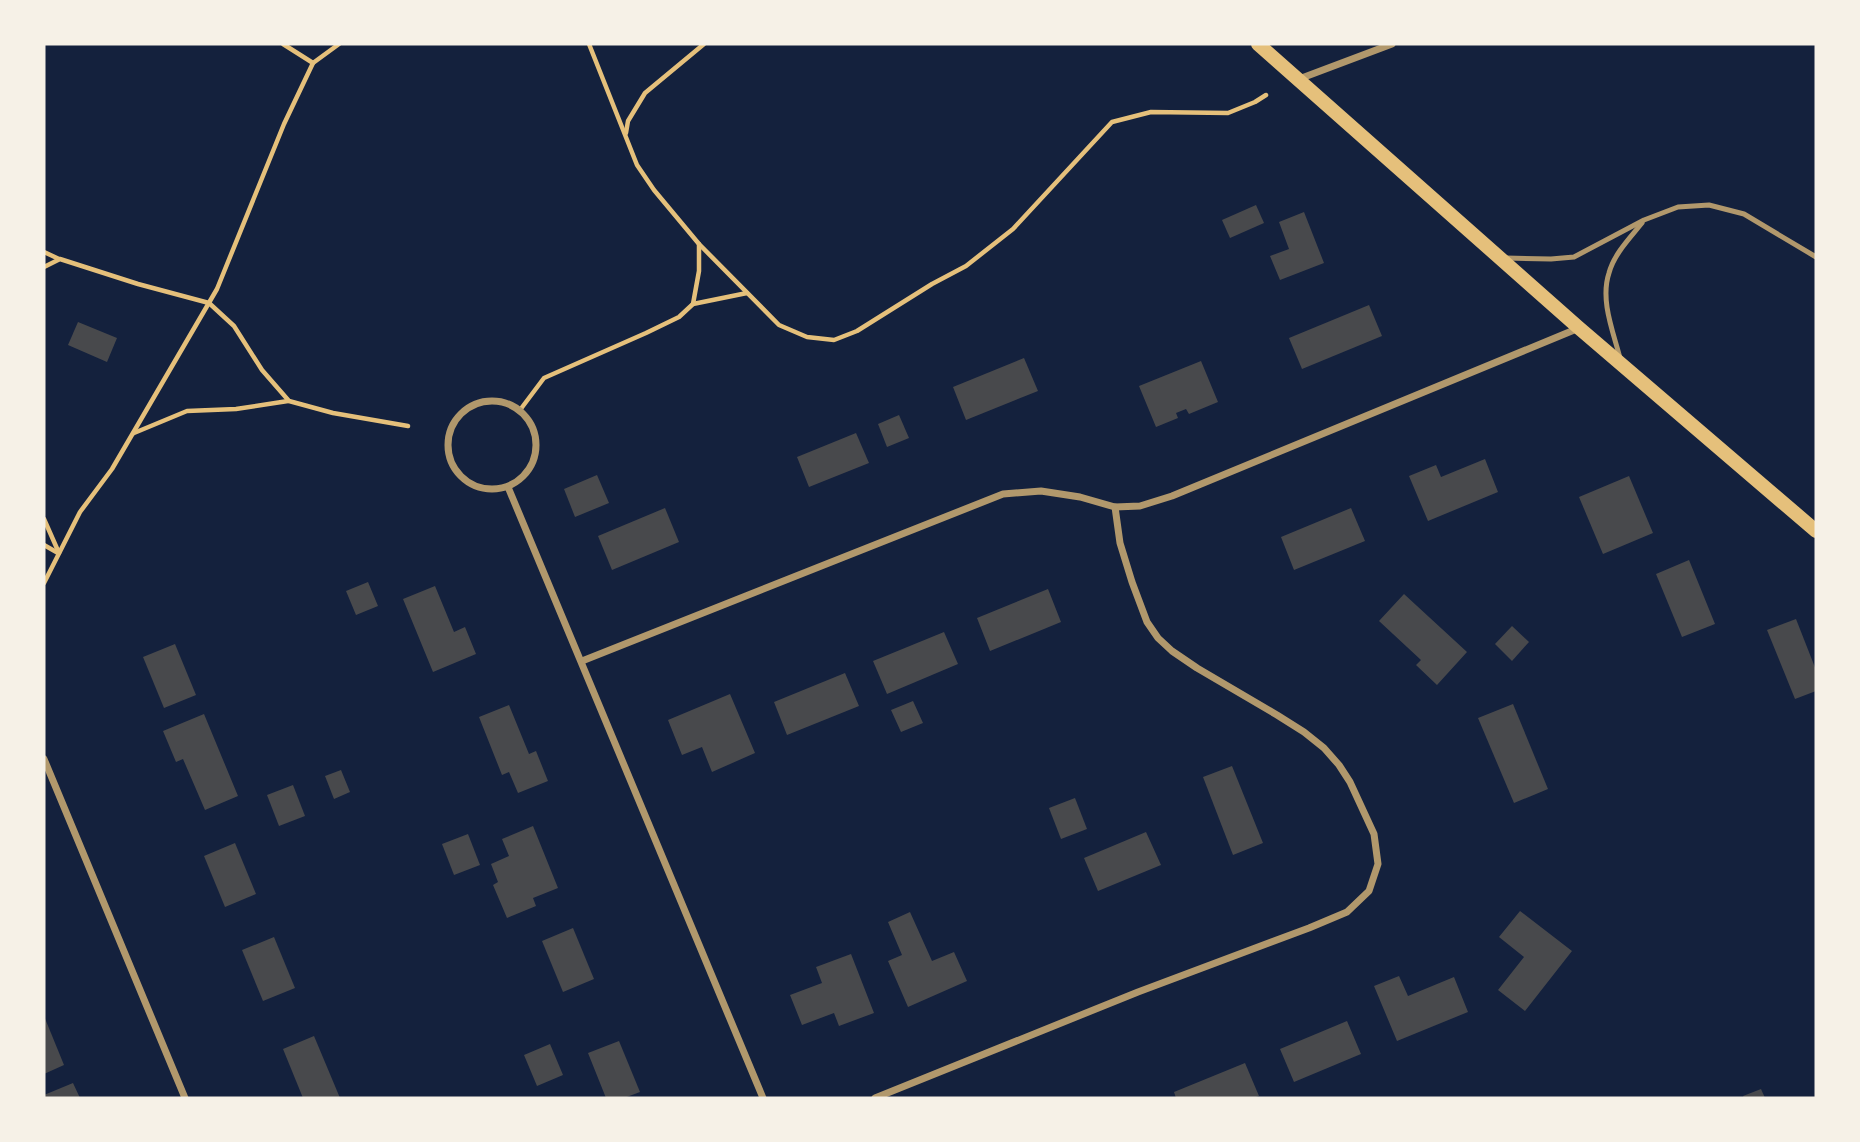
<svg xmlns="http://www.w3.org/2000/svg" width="1860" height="1142" font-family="'PT Sans',sans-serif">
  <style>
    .building { fill: #48494c }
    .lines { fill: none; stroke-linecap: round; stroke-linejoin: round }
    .path { stroke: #e5c07b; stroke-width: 4.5 }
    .service { stroke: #b1986c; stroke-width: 5 }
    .minor { stroke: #b1986c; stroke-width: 7 }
    .secondary { stroke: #e5c07b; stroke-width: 14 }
  </style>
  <rect width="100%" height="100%" fill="#14213d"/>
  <g class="building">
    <path d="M1256,205L1264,223L1230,238L1222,220Z"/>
    <path d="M1304,212L1324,263L1280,280L1270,256L1289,249L1279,222Z"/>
    <path d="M1369,305L1382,336L1302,369L1289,338Z"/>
    <path d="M78,322L117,338L107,362L68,345Z"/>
    <path d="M1024,358L1038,391L966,420L953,387Z"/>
    <path d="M1201,361L1218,402L1189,414L1186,409L1176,413L1178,418L1156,427L1139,386Z"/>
    <path d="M899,415L909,438L887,447L878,424Z"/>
    <path d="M856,433L869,463L809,487L797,457Z"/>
    <path d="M1485,459L1498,492L1428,521L1409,476L1436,465L1441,477Z"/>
    <path d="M597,475L609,503L575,517L564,489Z"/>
    <path d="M1629,476L1653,533L1603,554L1579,497Z"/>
    <path d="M665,508L679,542L612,570L598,536Z"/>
    <path d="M1351,508L1365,541L1294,570L1281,537Z"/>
    <path d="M1689,560L1715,624L1682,637L1656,574Z"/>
    <path d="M368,582L378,606L356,615L346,591Z"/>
    <path d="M435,586L454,632L465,627L476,654L433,672L403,599Z"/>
    <path d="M1048,589L1061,622L990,651L977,618Z"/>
    <path d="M1404,594L1467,652L1437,685L1416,665L1421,660L1379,621Z"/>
    <path d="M1796,619L1816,670V691L1795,699L1767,630Z"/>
    <path d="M1512,626L1529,642L1512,661L1495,644Z"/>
    <path d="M944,632L958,664L887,694L873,661Z"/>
    <path d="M175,644L196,695L164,708L143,657Z"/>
    <path d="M845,673L859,706L787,735L774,702Z"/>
    <path d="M730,694L755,753L712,772L702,747L682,755L668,720Z"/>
    <path d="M913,701L923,723L901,732L891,710Z"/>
    <path d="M1513,704L1548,789L1514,803L1478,718Z"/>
    <path d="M509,705L529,754L536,751L548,781L518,793L509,772L502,775L479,717Z"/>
    <path d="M204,714L238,796L205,810L183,759L176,762L163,731Z"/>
    <path d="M1232,766L1263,843L1233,855L1203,777Z"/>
    <path d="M341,770L350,792L334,799L325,776Z"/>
    <path d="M293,785L305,816L279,826L267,795Z"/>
    <path d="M1075,798L1087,829L1061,839L1049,808Z"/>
    <path d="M533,826L558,888L533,898L536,906L507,918L493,885L498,882L491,864L509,856L502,839Z"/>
    <path d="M1146,832L1161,865L1098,891L1084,858Z"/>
    <path d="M468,834L480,865L454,875L442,844Z"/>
    <path d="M235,843L256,894L225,907L204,856Z"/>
    <path d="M1520,911L1572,951L1525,1011L1498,990L1524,957L1499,937Z"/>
    <path d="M910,912L932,961L954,952L967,981L908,1007L888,961L902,955L888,922Z"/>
    <path d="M573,928L594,979L563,992L542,941Z"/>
    <path d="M274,937L295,988L263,1001L242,950Z"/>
    <path d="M851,954L874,1013L839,1026L834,1013L802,1025L790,995L822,983L816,967Z"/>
    <path d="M1399,976L1408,996L1454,977L1468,1012L1397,1041L1374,986Z"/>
    <path d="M44,1016L64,1065L44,1074Z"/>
    <path d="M1347,1021L1361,1054L1294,1082L1280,1049Z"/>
    <path d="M314,1036L340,1098H303L283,1049Z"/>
    <path d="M619,1041L640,1092L624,1098H606L588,1053Z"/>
    <path d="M550,1044L563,1075L537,1086L524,1055Z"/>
    <path d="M1245,1063L1259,1096L1253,1098H1176L1174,1092Z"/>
    <path d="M73,1083L80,1098H44V1095Z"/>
    <path d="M1761,1089L1765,1098H1744L1743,1096Z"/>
  </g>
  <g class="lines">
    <g class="path">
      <path d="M283,44L313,63"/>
      <path d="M589,44L637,165L654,190L699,244L779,325L807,337L834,340L857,331L932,284L966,266L1013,229L1112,122L1151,112L1228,113L1255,102L1266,95"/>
      <path d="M626,133L628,121L645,93L704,44"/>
      <path d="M44,252L59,259"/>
      <path d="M44,267L60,259L138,284L209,303L234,326L262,370L289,401L333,413L408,426"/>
      <path d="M693,304L699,271V244"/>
      <path d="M520,410L544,378L646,333L679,317L693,304L747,293"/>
      <path d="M134,433L187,411L236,409L288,401"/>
      <path d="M44,519L59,553"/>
      <path d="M44,545L58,553"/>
      <path d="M44,583L80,512L112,469L217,289L284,124L313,63L339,44"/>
    </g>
    <g class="service">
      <path d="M1506,258L1551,259L1574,257L1644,220L1678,207L1709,205L1744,214L1816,257"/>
      <path d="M1620,358C1613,331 1600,300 1609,273C1614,254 1630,238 1642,223"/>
    </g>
    <g class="minor">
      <path d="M1299,79L1392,44"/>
      <circle cx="492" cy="445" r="44"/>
      <path d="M508,487L763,1098"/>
      <path d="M582,661L1003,494L1041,491L1080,497L1115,507L1140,506L1172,496L1579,328"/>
      <path d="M44,759L185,1098"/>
      <path d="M875,1098L1138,992L1309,928L1347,912L1369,891L1378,864L1374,834L1350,782L1339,765L1324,748L1304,732L1277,715L1197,668L1172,651L1158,638L1147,622L1132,582L1120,543L1115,507"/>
    </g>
    <path class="secondary" d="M1258,44L1579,328L1816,531"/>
  </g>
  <rect width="1860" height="1142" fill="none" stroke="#f6f1e7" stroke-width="91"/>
</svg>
